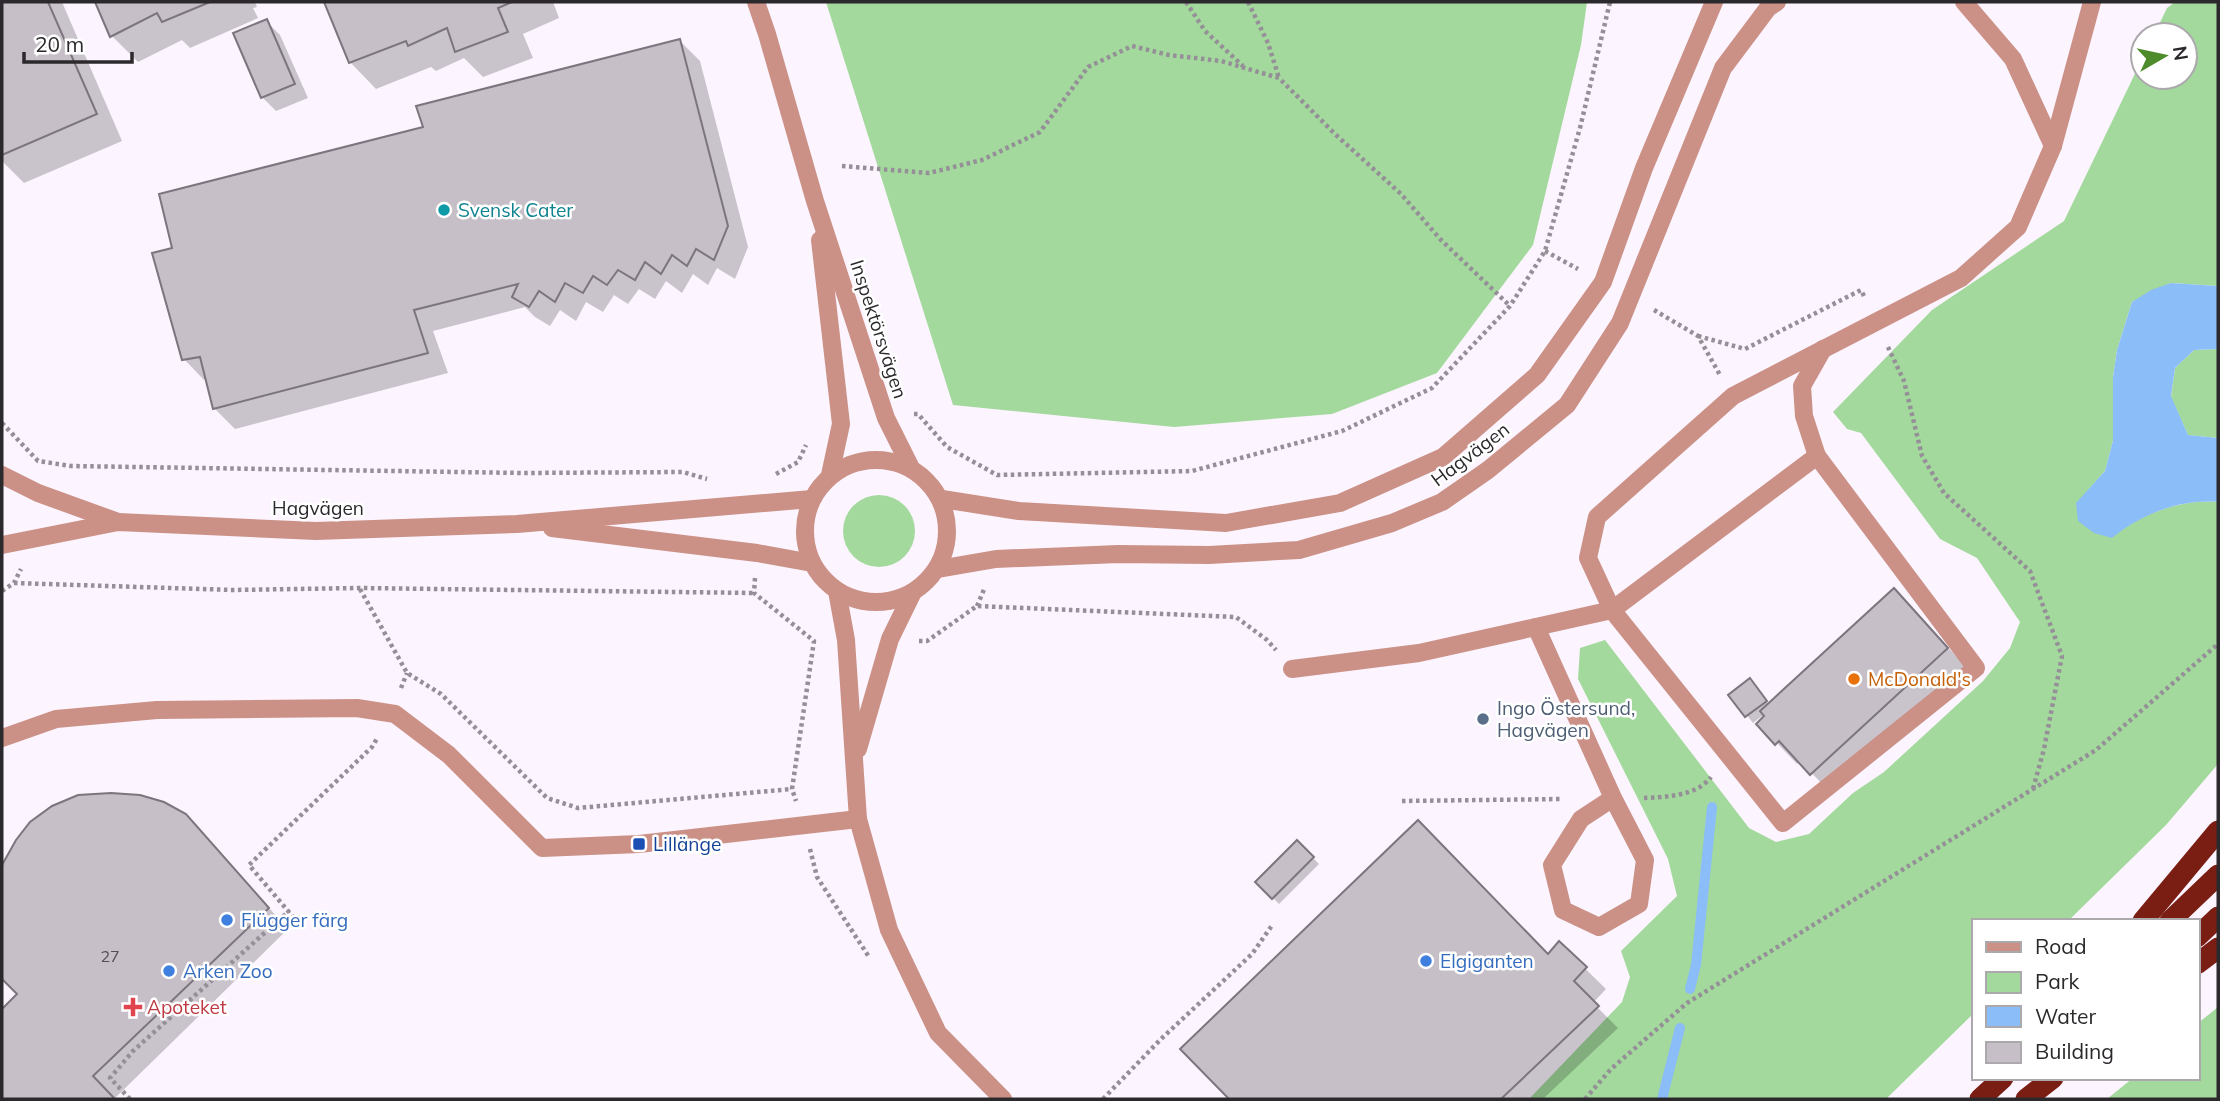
<svg xmlns="http://www.w3.org/2000/svg" width="2220" height="1101" font-family="Mulish,sans-serif">
  <style>
    .green { fill: #a3d99d }
    .water { fill: #8bbdf9 }
    .shadow { fill: #0003 }
    .lines { fill: none; stroke-linecap: round; stroke-linejoin: round }
    .stream { stroke: #8bbdf9; stroke-width: 10 }
    .building { fill: #c6bfc8; stroke: #7c757d; stroke-width: 2 }
    .path { stroke: #958f97; stroke-width: 4.5; stroke-dasharray: 3.5 3.5; stroke-linecap: butt }
    .minor { stroke: #cb9187; stroke-width: 18 }
    .highway { stroke: #7a1e13; stroke-width: 21 }
    .culture-dot { fill: #0f9aa8; stroke: #fff; stroke-width: 2.5 }
    .food-dot { fill: #e8710a; stroke: #fff; stroke-width: 2.5 }
    .service-dot { fill: #5c6f8a; stroke: #fff; stroke-width: 2.5 }
    .transit-dot { fill: #1a4fb4; stroke: #fff; stroke-width: 2.5 }
    .shop-dot { fill: #3f7fe0; stroke: #fff; stroke-width: 2.5 }
    .health-dot { fill: #e0444e; stroke: #fff; stroke-width: 2.5 }
    .labels { text-anchor: middle; stroke-width: 5; stroke-linejoin: round; paint-order: stroke }
    .number-label { font-size: 16px; fill: #524e54 }
    .culture-label { font-size: 19px; fill: #0d838f; stroke: #fff; text-anchor: start }
    .street-label { font-size: 19px; fill: #2c292d; stroke: #fff }
    .food-label { font-size: 19px; fill: #c56008; stroke: #fff; text-anchor: start }
    .service-label { font-size: 19px; fill: #4e5e75; stroke: #fff; text-anchor: start }
    .transit-label { font-size: 19px; fill: #164399; stroke: #fff; text-anchor: start }
    .shop-label { font-size: 19px; fill: #366cbe; stroke: #fff; text-anchor: start }
    .health-label { font-size: 19px; fill: #be3a42; stroke: #fff; text-anchor: start }
  </style>
  <rect width="100%" height="100%" fill="#fcf4fe"/>
  <g class="green">
    <path d="M826,2H1587L1581,45L1533,245L1437,373L1332,414L1174,427L953,405Z"/>
    <path d="M2175,2H2218V286L2171,283L2132,302L2117,350L2113,377V441L2105,471L2076,504L2112,537C2141,514 2180,499 2218,502V764L2166,825L2068,921H1973V1014L1886,1099H1529L1622,1002L1630,977L1621,951L1677,896L1668,859L1578,679L1580,648L1605,640L1749,828L1776,842L1809,834L1853,793L1884,772L1983,681L2010,648L2020,622L1977,558L1940,539L1861,433L1847,429L1833,412L1932,310L2064,221L2143,57V77H2185V35H2154L2167,8Z"/>
    <path d="M2218,349V438L2188,435L2171,397L2175,368L2194,350Z"/>
    <circle cx="879" cy="531" r="36"/>
    <path d="M2218,1007V1099H2107L2133,1078H2197V1024Z"/>
  </g>
  <path class="water" d="M2171,283L2218,286V349L2194,350L2175,368L2171,396L2188,435L2218,438V502C2180,499 2141,514 2112,538L2094,533L2078,521L2076,503L2105,471L2113,441V377L2117,350L2132,302L2151,290Z"/>
  <g class="shadow">
    <path d="M2,2H62L122,141L24,183L2,161Z"/>
    <path d="M97,2H255L257,7L253,8L258,18L190,48L182,40L138,62L112,36Z"/>
    <path d="M326,2H553L559,18L523,34L533,58L483,77L464,58L436,71L431,67L376,89L350,62Z"/>
    <path d="M266,21L280,35L308,98L276,111L262,97Z"/>
    <path d="M680,41L700,61L748,247L735,279L717,268L708,285L693,274L682,293L666,281L655,299L639,289L628,304L614,295L603,312L586,302L576,321L560,310L550,326L535,317L525,307L433,331L448,373L235,429L215,409L208,379L204,380L184,359L175,249L425,128Z"/>
    <path d="M1914,611L1968,669L1832,794L1800,761L1797,764L1759,724L1767,712L1753,723L1731,695L1756,687L1769,705Z"/>
    <path d="M185,815L288,929L114,1099H2V1011L20,994L2,976V868L17,841Z"/>
    <path d="M1297,842L1319,864L1279,904L1257,882Z"/>
    <path d="M1559,943L1606,989L1593,1003L1618,1028L1543,1099H1232L1183,1049L1548,956Z"/>
  </g>
  <g class="lines">
    <g class="stream">
      <path d="M1690,989L1696,965L1712,807"/>
      <path d="M1662,1099L1680,1028"/>
    </g>
  </g>
  <g class="building">
    <path d="M2,2H48L97,114L2,155Z"/>
    <path d="M95,2H210L162,22L157,13L110,37Z"/>
    <path d="M324,2H512L498,8L508,32L455,52L447,28L408,46L406,41L349,63Z"/>
    <path d="M267,19L295,84L261,98L233,33Z"/>
    <path d="M680,39L728,226L714,260L696,249L687,266L672,255L661,274L645,262L635,280L618,270L607,285L593,276L583,293L565,283L555,302L539,291L529,307L512,297L518,284L414,310L428,353L213,409L200,357L182,360L152,253L172,248L159,194L423,127L416,106Z"/>
    <path d="M1894,588L1948,648L1810,775L1779,741L1775,745L1756,724L1764,716L1760,711Z"/>
    <path d="M1750,678L1767,701L1745,717L1728,695Z"/>
    <path d="M111,793L140,795L164,802L186,814L269,908L93,1076L115,1099H2V1009L17,994L2,979V865L16,840L30,822L52,806L78,795Z"/>
    <path d="M1418,820L1548,954L1559,941L1587,967L1574,981L1599,1006L1501,1099H1229L1180,1049Z"/>
    <path d="M1297,840L1314,857L1272,899L1255,882Z"/>
  </g>
  <g class="lines">
    <g class="path">
      <path d="M1186,2L1205,31L1243,66"/>
      <path d="M1248,2L1268,43L1279,78"/>
      <path d="M842,166L929,173L982,160L1040,132L1088,67L1132,46L1169,55L1221,61L1279,78L1335,134L1401,194L1441,240L1510,306"/>
      <path d="M1545,251L1578,269"/>
      <path d="M1654,310L1698,336L1720,375"/>
      <path d="M1698,336L1745,349L1861,290L1865,298"/>
      <path d="M1888,347L1904,381L1922,456L1944,493L2030,571L2062,656L2044,749L2033,789"/>
      <path d="M914,414H918L947,447L997,475L1192,471L1342,431L1432,388L1510,306L1545,251L1580,128L1610,2"/>
      <path d="M2,423L38,461L71,466L523,473L683,472L707,479"/>
      <path d="M776,474L798,462L806,445"/>
      <path d="M755,578L754,593L814,641L792,789L796,801"/>
      <path d="M14,583L233,590L359,588L754,593"/>
      <path d="M360,589L407,673L441,694L547,798L578,808L792,789"/>
      <path d="M2,591L14,583L21,569"/>
      <path d="M977,606L985,587"/>
      <path d="M919,641H927L977,606L1236,617L1267,640L1276,650"/>
      <path d="M401,688L407,673"/>
      <path d="M1644,798C1665,797 1697,796 1711,777"/>
      <path d="M1402,801L1562,799"/>
      <path d="M810,849L817,877L869,957"/>
      <path d="M294,918L249,865L372,747L378,737"/>
      <path d="M130,1099L110,1078L133,1051L289,911"/>
      <path d="M1103,1099L1161,1039L1252,954L1273,924"/>
      <path d="M1585,1099L1611,1069L1687,1003L2096,750L2218,644"/>
    </g>
    <g class="minor">
      <path d="M756,2L767,34L815,201L886,418L910,466"/>
      <path d="M1964,2L2013,59L2053,146"/>
      <path d="M820,240L841,424L830,475"/>
      <path d="M1817,456L1976,668L1783,823L1612,610Z"/>
      <path d="M1817,456L1804,416L1802,386L1823,349"/>
      <circle cx="876" cy="531" r="71"/>
      <path d="M2,475L38,493L118,522"/>
      <path d="M942,499L1019,511L1226,523L1340,503L1443,457L1537,375L1603,282L1644,168L1714,2"/>
      <path d="M552,528L757,553L812,563"/>
      <path d="M2,545L118,522L316,531L517,524L812,499"/>
      <path d="M938,569L996,559L1118,554L1209,555L1299,550L1392,523L1442,502L1488,470L1567,405L1620,323L1723,68L1768,8L1777,2"/>
      <path d="M837,591L846,640L858,819L889,930L938,1033L1003,1099"/>
      <path d="M1536,627L1613,798L1645,860L1639,904L1599,927L1563,910L1552,865L1581,819L1613,798"/>
      <path d="M1292,669L1419,653L1612,610L1588,558L1597,517L1733,396L1961,278L2018,227L2053,146L2092,2"/>
      <path d="M2,738L56,719L157,710L357,708L395,714L449,755L542,848L639,844L858,819"/>
      <path d="M858,749L890,639L912,594"/>
    </g>
    <g class="highway">
      <path d="M2143,921L2218,831"/>
      <path d="M2170,921L2218,875"/>
      <path d="M2197,937L2218,917"/>
      <path d="M2197,964L2218,948"/>
      <path d="M1980,1099L2003,1078"/>
      <path d="M2026,1099L2053,1078"/>
    </g>
  </g>
  <circle class="culture-dot" cx="444" cy="210" r="7"/>
  <circle class="food-dot" cx="1854" cy="679" r="7"/>
  <circle class="service-dot" cx="1483" cy="719" r="7"/>
  <rect class="transit-dot" x="632" y="837" width="14" height="14" rx="3.5"/>
  <g class="shop-dot">
    <circle cx="227" cy="920" r="7"/>
    <circle cx="1426" cy="961" r="7"/>
    <circle cx="169" cy="971" r="7"/>
  </g>
  <path class="health-dot" d="M129.5 996.5h7v7h7v7h-7v7h-7v-7h-7v-7h7z"/>
  <g class="labels">
    <g class="number-label">
      <text x="110" y="962">27</text>
    </g>
    <g class="culture-label">
      <text x="458" y="217">Svensk Cater</text>
    </g>
    <g class="street-label">
      <text transform="translate(879 329) rotate(72)" y="7">Inspektörsvägen</text>
      <text transform="translate(1470 454) rotate(-37)" y="7">Hagvägen</text>
      <text x="318" y="515">Hagvägen</text>
    </g>
    <g class="food-label">
      <text x="1868" y="686">McDonald's</text>
    </g>
    <g class="service-label">
      <text x="1497" y="715">Ingo Östersund,<tspan x="1497" dy="22">Hagvägen</tspan></text>
    </g>
    <g class="transit-label">
      <text x="653" y="851">Lillänge</text>
    </g>
    <g class="shop-label">
      <text x="241" y="927">Flügger färg</text>
      <text x="1440" y="968">Elgiganten</text>
      <text x="183" y="978">Arken Zoo</text>
    </g>
    <g class="health-label">
      <text x="147" y="1014">Apoteket</text>
    </g>
  </g>
  <rect width="2220" height="1101" fill="none" stroke="#2c292d" stroke-width="7"/>
  <rect x="1972" y="919" width="228" height="161" fill="#ffffff" stroke="#aba9ab" stroke-width="2"/>
  <rect x="1986" y="942" width="35" height="10" fill="#cb9187" stroke="#aba9ab" stroke-width="2"/>
  <text x="2035" y="954" font-size="21" fill="#2c292d">Road</text>
  <rect x="1986" y="972" width="35" height="21" fill="#a3d99d" stroke="#aba9ab" stroke-width="2"/>
  <text x="2035" y="989" font-size="21" fill="#2c292d">Park</text>
  <rect x="1986" y="1006" width="35" height="21" fill="#8bbdf9" stroke="#aba9ab" stroke-width="2"/>
  <text x="2035" y="1024" font-size="21" fill="#2c292d">Water</text>
  <rect x="1986" y="1042" width="35" height="21" fill="#c6bfc8" stroke="#aba9ab" stroke-width="2"/>
  <text x="2035" y="1059" font-size="21" fill="#2c292d">Building</text>
  <g transform="translate(2164 56) rotate(81)"><circle r="33" fill="#ffffff" stroke="#aba9ab" stroke-width="2"/>
  <path d="M0-5L12 26L0 18L-12 26Z" fill="#4d8b2b"/>
  <text y="-10" font-size="19" font-weight="bold" text-anchor="middle" fill="#2c292d">N</text>
  </g>
  <path d="M24 52v10h108v-10" fill="none" stroke="#2c292d" stroke-width="3.5"/>
  <text x="35" y="52" font-size="21" fill="#2c292d" stroke="#ffffff" stroke-width="5" paint-order="stroke">20 m</text>
</svg>
